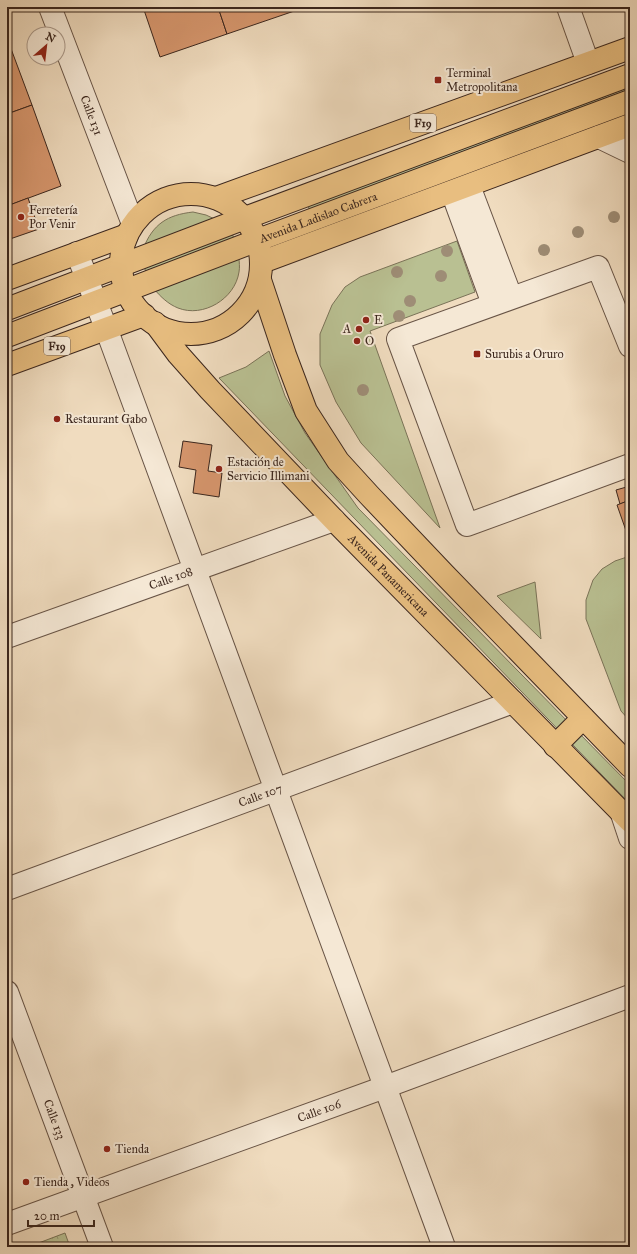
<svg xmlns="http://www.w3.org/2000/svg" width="637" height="1254" font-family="'IM FELL Great Primer',serif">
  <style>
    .green { fill: #b9c092; stroke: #7a7358 }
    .park { fill: url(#park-crowns); stroke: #7a7358 }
    .building { fill: #d6966d; stroke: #3b261d }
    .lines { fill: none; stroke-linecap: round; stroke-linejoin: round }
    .minor-casing { stroke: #685446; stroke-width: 24 }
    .major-casing { stroke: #3b261d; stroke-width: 24 }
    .highway-casing { stroke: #3b261d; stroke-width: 24 }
    .minor { stroke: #f5e8d5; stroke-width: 22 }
    .major { stroke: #e8be80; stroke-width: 22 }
    .highway { stroke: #e8be80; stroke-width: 22 }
    .tree { fill: #9e8d76 }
    .poi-dot { fill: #8f2418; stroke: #f5e8d5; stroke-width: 1.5 }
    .labels { text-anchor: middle; stroke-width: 4; stroke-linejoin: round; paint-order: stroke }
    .shield { fill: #f5e8d5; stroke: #736054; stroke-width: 1 }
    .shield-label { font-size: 11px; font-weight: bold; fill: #3b261d }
    .poi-label { font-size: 12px; fill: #3b261d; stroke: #f5e8d5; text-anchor: start }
    .street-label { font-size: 12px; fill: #3b261d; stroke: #f5e8d5 }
  </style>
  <defs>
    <pattern id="park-crowns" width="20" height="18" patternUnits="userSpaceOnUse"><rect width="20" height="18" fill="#b9c092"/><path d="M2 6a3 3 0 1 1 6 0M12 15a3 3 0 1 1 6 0" fill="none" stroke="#989c77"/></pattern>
  </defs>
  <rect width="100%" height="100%" fill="#f0dcbf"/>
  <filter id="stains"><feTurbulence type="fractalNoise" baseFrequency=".005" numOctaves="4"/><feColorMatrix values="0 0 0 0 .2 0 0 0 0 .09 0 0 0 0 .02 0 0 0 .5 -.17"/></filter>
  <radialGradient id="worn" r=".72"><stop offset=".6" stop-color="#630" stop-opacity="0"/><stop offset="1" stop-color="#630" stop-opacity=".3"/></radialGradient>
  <g class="green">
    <path d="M630,83V96L311,214L307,203Z"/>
    <path d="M193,212L206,215L219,221L143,249C153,224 167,215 193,212Z"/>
    <path d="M231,232L236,242L147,276L144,266Z"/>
    <path d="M457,241L475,292L370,331L440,528L361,443L336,402L320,365V334L332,305L345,287L360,277Z"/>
    <path d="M239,257C239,262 240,267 239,272C235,299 203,318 178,308C168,304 161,297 154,289Z"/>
    <path d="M269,351L285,396L305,433L358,508L630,785V804L219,378L246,367Z"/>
    <path d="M630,556V721L621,711L586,619V600L593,580L602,569L615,561Z"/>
    <path d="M535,582L541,639L497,596Z"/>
  </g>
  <path class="park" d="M65,1233L70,1247H28Z"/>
  <g class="building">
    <path d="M143,7H218L227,34L160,57Z"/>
    <path d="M218,7H306L227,34Z"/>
    <path d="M7,38L32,105L7,114Z"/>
    <path d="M32,105L61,186L7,206V114Z"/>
    <path d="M28,198L39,229L7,240V206Z"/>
    <path d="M183,441L212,445L208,471L222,473L219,497L193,493L196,470L179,467Z"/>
    <path d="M630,486V500L620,504L616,490Z"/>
    <path d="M630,500V542L617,505Z"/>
  </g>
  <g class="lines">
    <g class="minor-casing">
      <g id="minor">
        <path id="s1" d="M50,7L133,224"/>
        <path d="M568,7L588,63"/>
        <path d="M599,137L630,152"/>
        <path d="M469,186L511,297"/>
        <path d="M452,192L493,304"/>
        <path d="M77,253L106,328L444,1247"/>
        <path d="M630,346L598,267L398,339L467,525L630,465"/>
        <path id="s2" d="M7,637L334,520"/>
        <path d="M621,811L630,838"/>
        <path id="s3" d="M7,889L513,702"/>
        <path id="s4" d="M7,992L102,1247"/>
        <path id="s5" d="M7,1224L385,1087L630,996"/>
      </g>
    </g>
    <g class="major-casing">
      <g id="major">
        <path d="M260,280L285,355L306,411L338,461L369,495L444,574L630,766"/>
        <path d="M7,309L245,218L630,75"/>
        <path id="s6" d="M155,323L178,354L210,390L334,520L630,821"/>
        <path id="s7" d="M7,336L258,240L630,101"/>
        <path d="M555,746L583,718"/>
      </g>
    </g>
    <g class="highway-casing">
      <g id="highway">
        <circle cx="191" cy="264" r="70"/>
        <path d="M216,198L630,48"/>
        <path d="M262,262L630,125"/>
        <path d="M7,279L127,235"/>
        <path d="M7,365L144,315"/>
      </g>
    </g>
    <use href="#minor" class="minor"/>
    <use href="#major" class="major"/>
    <use href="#highway" class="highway"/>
  </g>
  <g class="tree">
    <circle cx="614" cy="217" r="6"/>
    <circle cx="578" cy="232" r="6"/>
    <circle cx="544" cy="250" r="6"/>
    <circle cx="447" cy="251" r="6"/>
    <circle cx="397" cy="272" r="6"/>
    <circle cx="441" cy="276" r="6"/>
    <circle cx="410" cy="301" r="6"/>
    <circle cx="399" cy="316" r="6"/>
    <circle cx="363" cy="390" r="6"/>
  </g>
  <g class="poi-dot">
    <rect x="434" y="76" width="8" height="8" rx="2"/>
    <circle cx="21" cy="217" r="4"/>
    <circle cx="366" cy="320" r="4"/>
    <circle cx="359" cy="329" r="4"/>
    <circle cx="357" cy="341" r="4"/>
    <rect x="473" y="350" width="8" height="8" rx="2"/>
    <circle cx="57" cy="419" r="4"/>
    <circle cx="219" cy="469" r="4"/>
    <circle cx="107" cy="1149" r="4"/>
    <circle cx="26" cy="1182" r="4"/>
  </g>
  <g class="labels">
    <g class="shield">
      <rect x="410" y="114" width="26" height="18" rx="3"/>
      <rect x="44" y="337" width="26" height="18" rx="3"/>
    </g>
    <g class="shield-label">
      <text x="423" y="127">F19</text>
      <text x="57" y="350">F19</text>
    </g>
    <g class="poi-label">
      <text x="446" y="77">Terminal<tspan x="446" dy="14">Metropolitana</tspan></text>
      <text x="29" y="214">Ferretería<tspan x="29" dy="14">Por Venir</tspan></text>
      <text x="374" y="324">E</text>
      <text x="351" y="333" text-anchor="end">A</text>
      <text x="365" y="345">O</text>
      <text x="485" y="358">Surubis a Oruro</text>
      <text x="65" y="423">Restaurant Gabo</text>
      <text x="227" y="466">Estación de<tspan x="227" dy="14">Servicio Illimani</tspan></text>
      <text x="115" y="1153">Tienda</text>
      <text x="34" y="1186">Tienda , Videos</text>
    </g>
    <g class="street-label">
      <text dy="4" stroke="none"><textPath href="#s1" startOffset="116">Calle 131</textPath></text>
      <text dy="4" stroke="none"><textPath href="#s7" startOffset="333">Avenida Ladislao Cabrera</textPath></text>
      <text dy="4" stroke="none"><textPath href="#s6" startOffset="344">Avenida Panamericana</textPath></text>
      <text dy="4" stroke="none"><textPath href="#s2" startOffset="174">Calle 108</textPath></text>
      <text dy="4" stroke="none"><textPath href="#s3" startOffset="270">Calle 107</textPath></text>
      <text dy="4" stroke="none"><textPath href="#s5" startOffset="332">Calle 106</textPath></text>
      <text dy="4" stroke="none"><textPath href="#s4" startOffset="136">Calle 133</textPath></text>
    </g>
  </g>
  <rect width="637" height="1254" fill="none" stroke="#f0dcbf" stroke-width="24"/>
  <rect x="8" y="8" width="621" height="1238" fill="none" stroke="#3b261d" stroke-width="2"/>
  <rect x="12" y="12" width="613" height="1230" fill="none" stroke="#3b261d"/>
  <g transform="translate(46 46) rotate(28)"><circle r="19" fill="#f5e8d5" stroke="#ab9a8b"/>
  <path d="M0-3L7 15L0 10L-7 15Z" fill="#8f2418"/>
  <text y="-6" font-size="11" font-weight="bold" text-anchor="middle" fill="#3b261d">N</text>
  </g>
  <path d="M28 1220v6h66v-6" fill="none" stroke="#3b261d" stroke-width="2"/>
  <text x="34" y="1220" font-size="12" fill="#3b261d" stroke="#f5e8d5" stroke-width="3" paint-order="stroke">20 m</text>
  <rect width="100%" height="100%" filter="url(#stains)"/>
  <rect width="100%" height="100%" fill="url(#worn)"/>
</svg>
